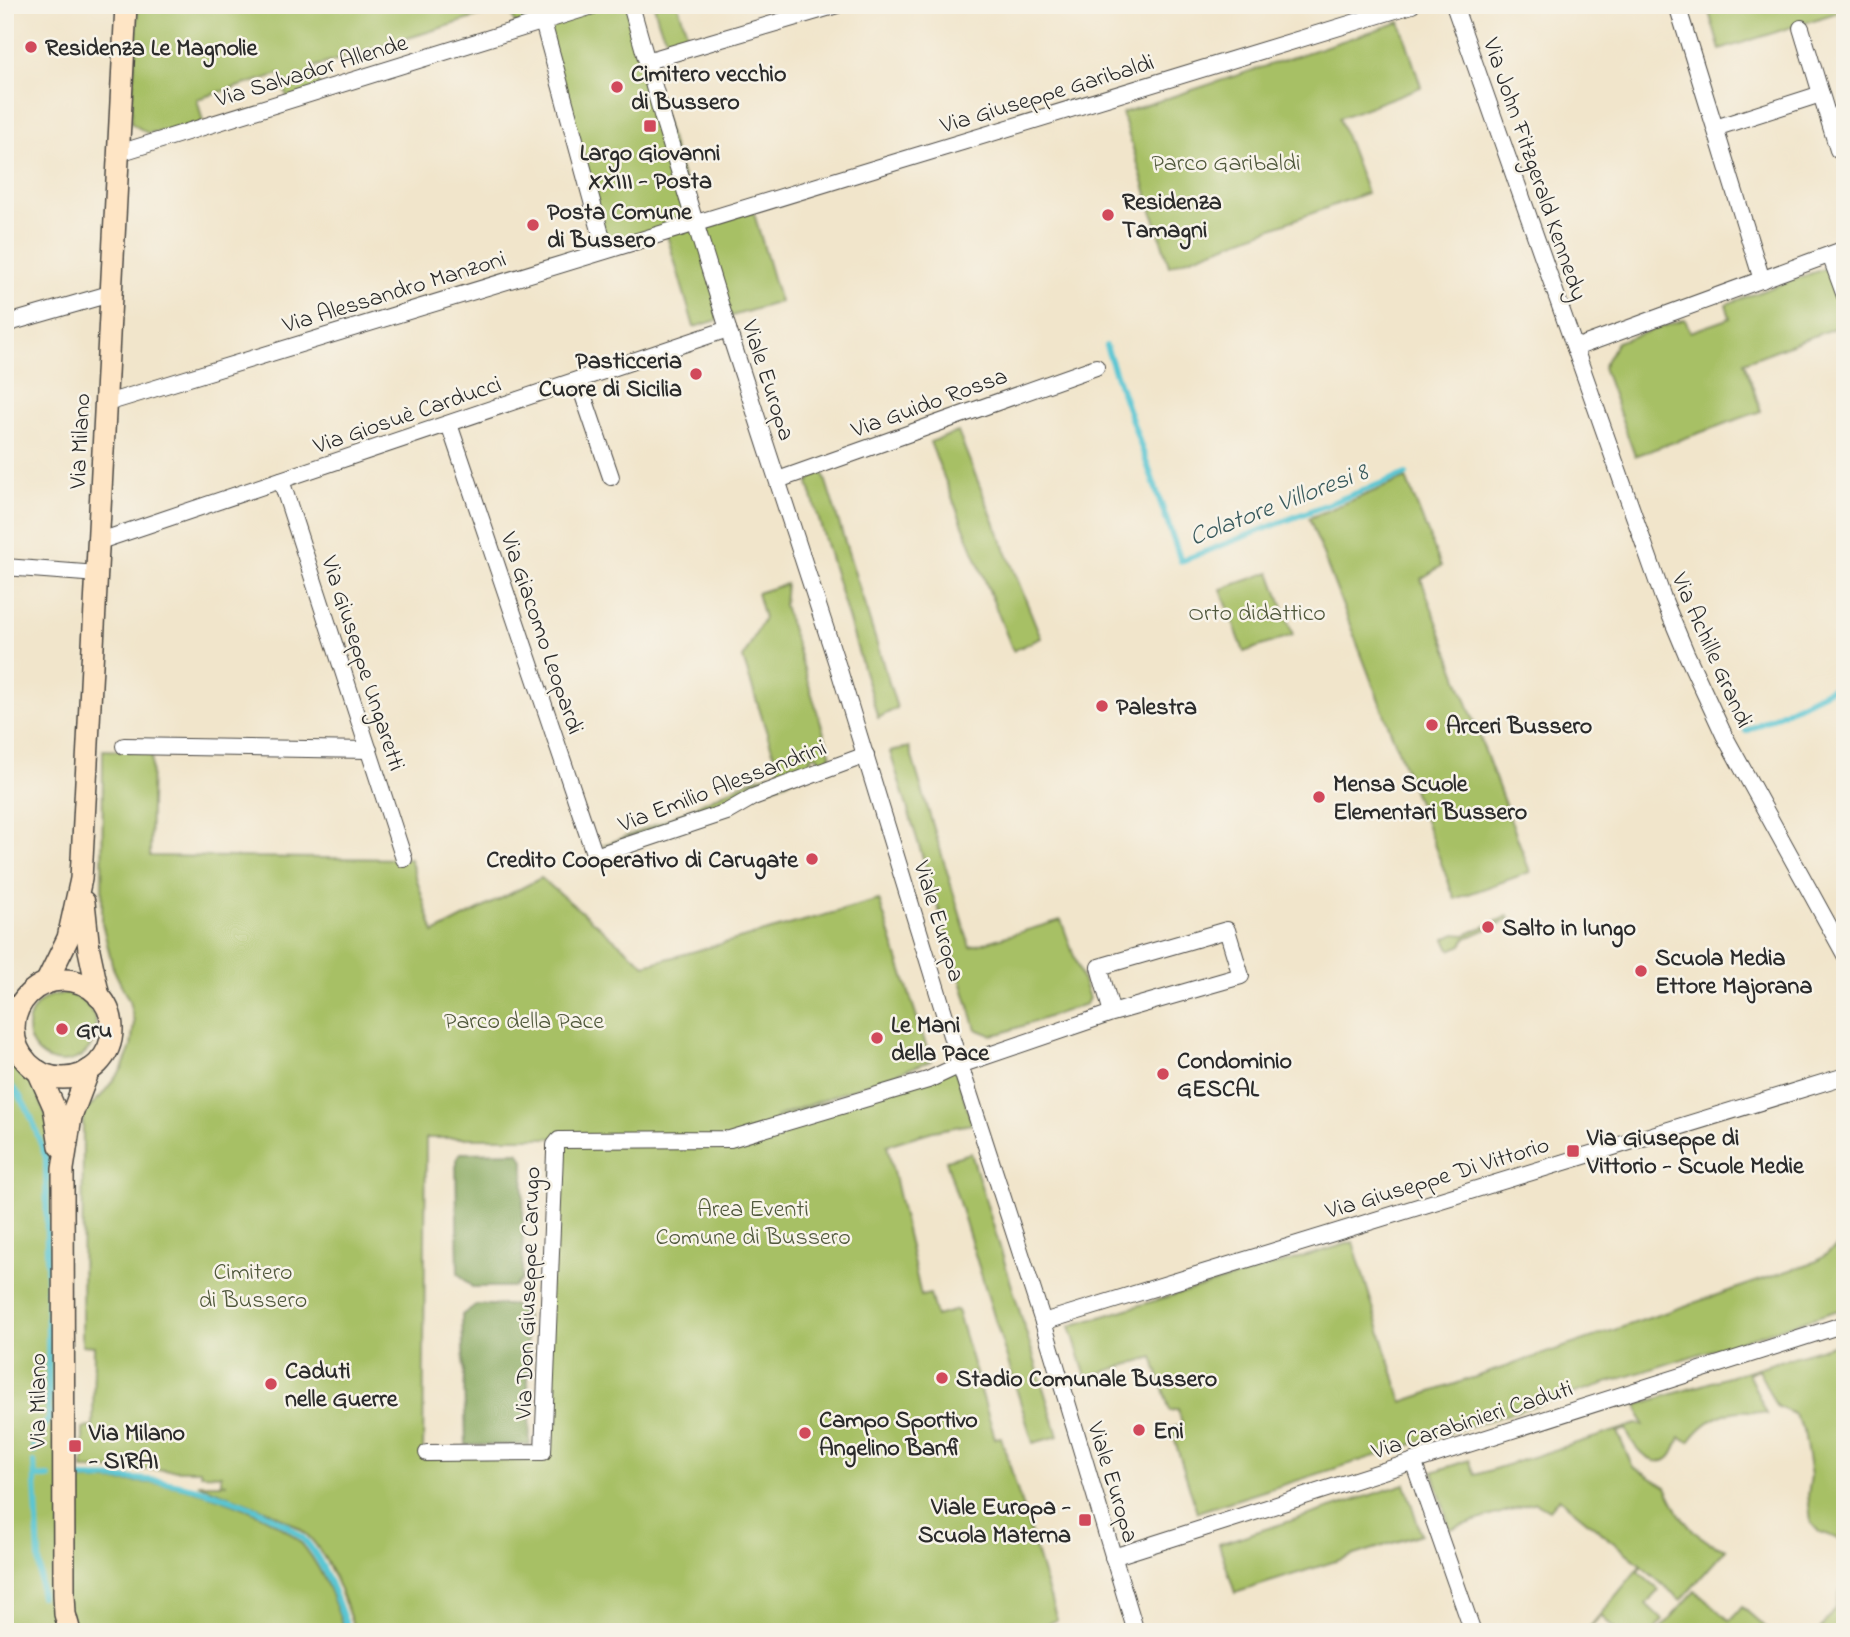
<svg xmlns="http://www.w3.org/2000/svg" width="1850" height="1637" font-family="'Indie Flower',sans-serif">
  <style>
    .green { fill: #a7c065; stroke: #697648; stroke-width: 2; fill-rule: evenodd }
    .forest { fill: #85a65a; stroke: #586842; stroke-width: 2 }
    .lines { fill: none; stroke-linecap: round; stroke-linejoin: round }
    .stream { stroke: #5ac6d3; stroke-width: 6 }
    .street-casing { stroke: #494743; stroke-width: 18 }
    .secondary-casing { stroke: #494743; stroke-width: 24 }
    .street { stroke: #fff; stroke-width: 16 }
    .secondary { stroke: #fee5c5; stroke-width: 21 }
    .poi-dot { fill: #d1495b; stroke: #f7f3e8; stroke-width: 2.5 }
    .labels { text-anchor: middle; stroke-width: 5; stroke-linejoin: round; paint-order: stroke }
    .poi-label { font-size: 24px; font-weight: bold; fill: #2b2b2b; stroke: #f7f3e8; text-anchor: start }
    .street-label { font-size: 24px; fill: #2b2b2b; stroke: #f7f3e8 }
    .park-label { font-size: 24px; fill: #50583c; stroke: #f7f3e8 }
    .water-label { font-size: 26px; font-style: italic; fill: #395a5d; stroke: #f7f3e8 }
  </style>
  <rect width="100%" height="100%" fill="#f7f3e8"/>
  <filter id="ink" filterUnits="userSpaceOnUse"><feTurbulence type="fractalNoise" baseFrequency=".0143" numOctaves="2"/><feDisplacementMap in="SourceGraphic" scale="14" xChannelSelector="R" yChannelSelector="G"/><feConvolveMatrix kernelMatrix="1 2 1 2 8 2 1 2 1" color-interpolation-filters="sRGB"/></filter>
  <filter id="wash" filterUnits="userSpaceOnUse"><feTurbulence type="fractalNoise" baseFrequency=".00686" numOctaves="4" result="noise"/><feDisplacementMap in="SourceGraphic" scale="28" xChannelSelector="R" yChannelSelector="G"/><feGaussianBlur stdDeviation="1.57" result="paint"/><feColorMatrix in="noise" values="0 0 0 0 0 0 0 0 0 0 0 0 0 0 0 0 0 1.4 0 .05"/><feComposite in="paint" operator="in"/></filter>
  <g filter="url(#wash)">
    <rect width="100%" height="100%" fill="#f1e5cb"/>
    <g class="green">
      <path d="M138,5H550L552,18L517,29L509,7L314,67L321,90L288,100L280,74L197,99L204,126L147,133L131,123Z"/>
      <path d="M604,5H628L698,225L753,210L780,302L694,327L666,232L606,248L546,24Z"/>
      <path d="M654,5H678L689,39C661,48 660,26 654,5Z"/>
      <path d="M1707,5H1845V10L1720,50Z"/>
      <path d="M1400,22L1421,87L1339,118L1367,193L1169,266L1122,113Z"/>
      <path d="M1829,267L1845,308V324L1744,362L1761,411L1635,456L1603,367L1617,342L1685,319L1690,332L1730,318L1726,304Z"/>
      <path d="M958,432L1041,638L1013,651L930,442Z"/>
      <path d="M823,472L897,708L878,718L808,483L813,476Z"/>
      <path d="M1406,478L1441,566L1421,579L1530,872L1455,899L1309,518Z"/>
      <path d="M1270,572L1293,635L1244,652L1221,589Z"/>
      <path d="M786,584L784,605L832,759L820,763L817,755L810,757L813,765L799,770L801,776L723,807L602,846L662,822L751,780L779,771L743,658L764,618L757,593Z"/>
      <path d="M909,747L970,947L1061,920L1089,998L1086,1004L1002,1033L991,1035L976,1029L890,752Z"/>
      <path d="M103,750L152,752L150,856L410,859L434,933L541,878L645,965L879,900L931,1061L775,1117L954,1065L972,1124L933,1131L887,1145L921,1296L930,1294L936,1316L957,1310L995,1438L1001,1437L1057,1620L1023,1632H355C345,1602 330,1557 307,1535C283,1512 229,1497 198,1484H227L221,1483V1475L201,1474L200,1470L83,1469V1428L93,1427L94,1346L82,1345L83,1113L101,1096L122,1069L131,1047L134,1022L129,1001L113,968L102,923ZM426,1138H555L543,1452L423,1459Z"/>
      <path d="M1508,916L1510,919L1466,938L1462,945L1450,950L1445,939L1456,934L1465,935Z"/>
      <circle cx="62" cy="1028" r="34"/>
      <path d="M5,1053L32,1081L51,1128L60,1480C90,1481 121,1481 151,1483C195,1487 280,1514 306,1549C325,1574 335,1603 345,1632H5Z"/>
      <path d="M971,1153L1058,1436L1033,1443L946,1160Z"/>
      <path d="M1845,1240V1308L1197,1512L1171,1428L1182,1424L1178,1409L1170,1411L1153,1357L1086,1377L1070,1326L1353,1242L1402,1402L1817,1261Z"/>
      <path d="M1845,1341V1541L1819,1532L1811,1523L1808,1494L1811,1476L1804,1431L1794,1414L1776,1406L1758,1369L1748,1373L1767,1414C1736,1405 1708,1415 1689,1442L1680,1437C1677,1444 1674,1457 1666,1460C1648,1468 1631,1443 1626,1429L1617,1432L1633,1467L1666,1487L1680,1515L1693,1531L1710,1543L1726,1549L1681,1600L1641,1566L1638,1572L1659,1590L1646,1604L1663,1620L1653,1632H1618L1601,1615L1586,1632L1641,1565L1559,1498L1549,1510L1535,1502L1450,1529L1433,1472L1469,1460L1475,1475L1637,1424L1643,1425L1637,1405Z"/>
      <path d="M1405,1484L1421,1534L1235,1593L1219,1544Z"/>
      <path d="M1845,1572V1632H1818L1836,1607Z"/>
      <path d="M1695,1591L1730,1621L1742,1607L1771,1632H1658Z"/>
    </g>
    <g class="forest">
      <path d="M518,1152L524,1160L522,1279L514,1287H472L458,1273L456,1160L460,1153Z"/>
      <path d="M476,1305H513L526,1316L530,1445H466L462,1315Z"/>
    </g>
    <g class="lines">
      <g class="stream">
        <path d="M1106,346L1181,561L1406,474"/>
        <path d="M1746,731L1831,689L1845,687"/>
        <path d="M5,1079L19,1095L31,1117L46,1158L49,1419L33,1438L34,1452"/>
        <path d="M34,1462L41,1596"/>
        <path d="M35,1477H49"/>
        <path d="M81,1478C106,1479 132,1478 157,1481C200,1487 280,1510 308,1544C328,1569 337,1602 349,1632"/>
      </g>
    </g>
  </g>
  <g filter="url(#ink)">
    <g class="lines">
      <g class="street-casing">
        <g id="street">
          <path d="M631,5L664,122L728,329L839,670L960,1065L1043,1322L1136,1632"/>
          <path d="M1454,5L1663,598L1686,653L1724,735L1845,955"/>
          <path d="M1677,5L1762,280"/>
          <path d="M543,22L605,249"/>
          <path d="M1801,28L1838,150"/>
          <path d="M647,61L837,5"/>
          <path d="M1715,128L1821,94"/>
          <path d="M119,153L596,5"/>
          <path d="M1830,255L1845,296"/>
          <path d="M5,324L113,293"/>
          <path d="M1575,348L1845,249"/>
          <path d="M578,380L611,477"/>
          <path d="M107,403C542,269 977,138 1412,5"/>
          <path d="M449,424L595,856L727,812L753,797L866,755"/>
          <path d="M281,480L404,859"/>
          <path d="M778,480L1096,367"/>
          <path d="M100,541L728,329"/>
          <path d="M5,567L98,574"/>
          <path d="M124,746L369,750"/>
          <path d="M1043,1322L1845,1076"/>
          <path d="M427,1453L543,1452L555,1153V1145L559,1140L730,1139L928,1080L960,1065L1112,1013L1241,976L1227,930L1099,967L1112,1013"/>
          <path d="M1413,1461L1473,1632"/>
          <path d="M1113,1557L1845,1324"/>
        </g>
      </g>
      <g class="secondary-casing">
        <g id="secondary">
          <path d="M84,902L89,950L99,997"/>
          <circle cx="63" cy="1029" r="49"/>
          <path d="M46,983L68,938L81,879L126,5"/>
          <path d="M38,1071L54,1107L60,1146"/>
          <path d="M70,1632L65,1614L64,1594L63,1169L71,1117L89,1070"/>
        </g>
      </g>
      <use href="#street" class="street"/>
      <use href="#secondary" class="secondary"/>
    </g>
  </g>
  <g class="poi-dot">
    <circle cx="31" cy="47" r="7"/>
    <circle cx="617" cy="87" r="7"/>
    <rect x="643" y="119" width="14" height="14" rx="3.5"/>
    <circle cx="1108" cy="215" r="7"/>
    <circle cx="533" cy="225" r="7"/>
    <circle cx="696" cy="374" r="7"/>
    <circle cx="1102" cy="706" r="7"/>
    <circle cx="1432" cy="725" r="7"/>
    <circle cx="1319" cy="797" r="7"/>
    <circle cx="812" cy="859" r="7"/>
    <circle cx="1488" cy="927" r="7"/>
    <circle cx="1641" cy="971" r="7"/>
    <circle cx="62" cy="1029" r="7"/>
    <circle cx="877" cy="1038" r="7"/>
    <circle cx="1163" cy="1074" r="7"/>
    <rect x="1566" y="1144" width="14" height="14" rx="3.5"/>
    <circle cx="942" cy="1378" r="7"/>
    <circle cx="271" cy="1384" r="7"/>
    <circle cx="1139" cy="1430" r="7"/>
    <circle cx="805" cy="1433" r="7"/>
    <rect x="68" y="1439" width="14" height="14" rx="3.5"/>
    <rect x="1078" y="1513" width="14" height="14" rx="3.5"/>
  </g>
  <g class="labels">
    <g class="poi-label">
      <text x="45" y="55">Residenza Le Magnolie</text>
      <text x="631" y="81">Cimitero vecchio<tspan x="631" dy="28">di Bussero</tspan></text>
      <text x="650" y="160" text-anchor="middle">Largo Giovanni<tspan x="650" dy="28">XXIII - Posta</tspan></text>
      <text x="1122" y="209">Residenza<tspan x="1122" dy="28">Tamagni</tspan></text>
      <text x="547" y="219">Posta Comune<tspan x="547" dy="28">di Bussero</tspan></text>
      <text x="682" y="368" text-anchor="end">Pasticceria<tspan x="682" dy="28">Cuore di Sicilia</tspan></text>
      <text x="1116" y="714">Palestra</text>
      <text x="1446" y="733">Arceri Bussero</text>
      <text x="1333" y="791">Mensa Scuole<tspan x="1333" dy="28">Elementari Bussero</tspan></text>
      <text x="798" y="867" text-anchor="end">Credito Cooperativo di Carugate</text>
      <text x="1502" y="935">Salto in lungo</text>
      <text x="1655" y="965">Scuola Media<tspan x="1655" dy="28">Ettore Majorana</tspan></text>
      <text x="891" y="1032">Le Mani<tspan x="891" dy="28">della Pace</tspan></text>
      <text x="76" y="1037">Gru</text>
      <text x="1177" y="1068">Condominio<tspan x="1177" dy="28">GESCAL</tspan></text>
      <text x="1587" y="1145">Via Giuseppe di<tspan x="1587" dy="28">Vittorio - Scuole Medie</tspan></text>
      <text x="285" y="1378">Caduti<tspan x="285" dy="28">nelle Guerre</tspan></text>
      <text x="956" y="1386">Stadio Comunale Bussero</text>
      <text x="819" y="1427">Campo Sportivo<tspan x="819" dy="28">Angelino Banfi</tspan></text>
      <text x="1153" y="1438">Eni</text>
      <text x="89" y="1440">Via Milano<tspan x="89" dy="28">- SIRAI</tspan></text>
      <text x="1071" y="1514" text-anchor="end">Viale Europa -<tspan x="1071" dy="28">Scuola Materna</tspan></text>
    </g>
    <g class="street-label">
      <text transform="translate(311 70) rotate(-17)" y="8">Via Salvador Allende</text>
      <text transform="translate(1047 93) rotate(-17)" y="8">Via Giuseppe Garibaldi</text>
      <text transform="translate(1536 169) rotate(71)" y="8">Via John Fitzgerald Kennedy</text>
      <text transform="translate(394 291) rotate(-17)" y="8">Via Alessandro Manzoni</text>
      <text transform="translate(769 380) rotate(72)" y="8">Viale Europa</text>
      <text transform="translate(929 402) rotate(-20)" y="8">Via Guido Rossa</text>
      <text transform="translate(407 414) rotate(-19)" y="8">Via Giosuè Carducci</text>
      <text transform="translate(79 441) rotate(-87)" y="8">Via Milano</text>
      <text transform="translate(543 633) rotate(71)" y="8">Via Giacomo Leopardi</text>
      <text transform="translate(1713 650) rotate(66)" y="8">Via Achille Grandi</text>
      <text transform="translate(364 663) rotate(72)" y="8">Via Giuseppe Ungaretti</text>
      <text transform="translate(722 785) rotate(-21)" y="8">Via Emilio Alessandrini</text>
      <text transform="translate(940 921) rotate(73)" y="8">Viale Europa</text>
      <text transform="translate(1437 1177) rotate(-17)" y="8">Via Giuseppe Di Vittorio</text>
      <text transform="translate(527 1293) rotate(-88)" y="8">Via Don Giuseppe Carugo</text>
      <text transform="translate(37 1401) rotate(-90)" y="8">Via Milano</text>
      <text transform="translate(1472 1419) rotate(-18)" y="8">Via Carabinieri Caduti</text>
      <text transform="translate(1114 1482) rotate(73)" y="8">Viale Europa</text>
    </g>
    <g class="park-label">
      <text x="1226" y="170">Parco Garibaldi</text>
      <text x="1257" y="620">Orto didattico</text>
      <text x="524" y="1028">Parco della Pace</text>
      <text x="753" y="1216">Area Eventi<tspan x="753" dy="28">Comune di Bussero</tspan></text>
      <text x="253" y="1279">Cimitero<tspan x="253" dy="28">di Bussero</tspan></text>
    </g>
    <g class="water-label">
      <text transform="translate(1278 503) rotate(-21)" y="9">Colatore Villoresi 8</text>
    </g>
  </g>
  <rect width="1850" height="1637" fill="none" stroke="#f7f3e8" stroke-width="28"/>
</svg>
